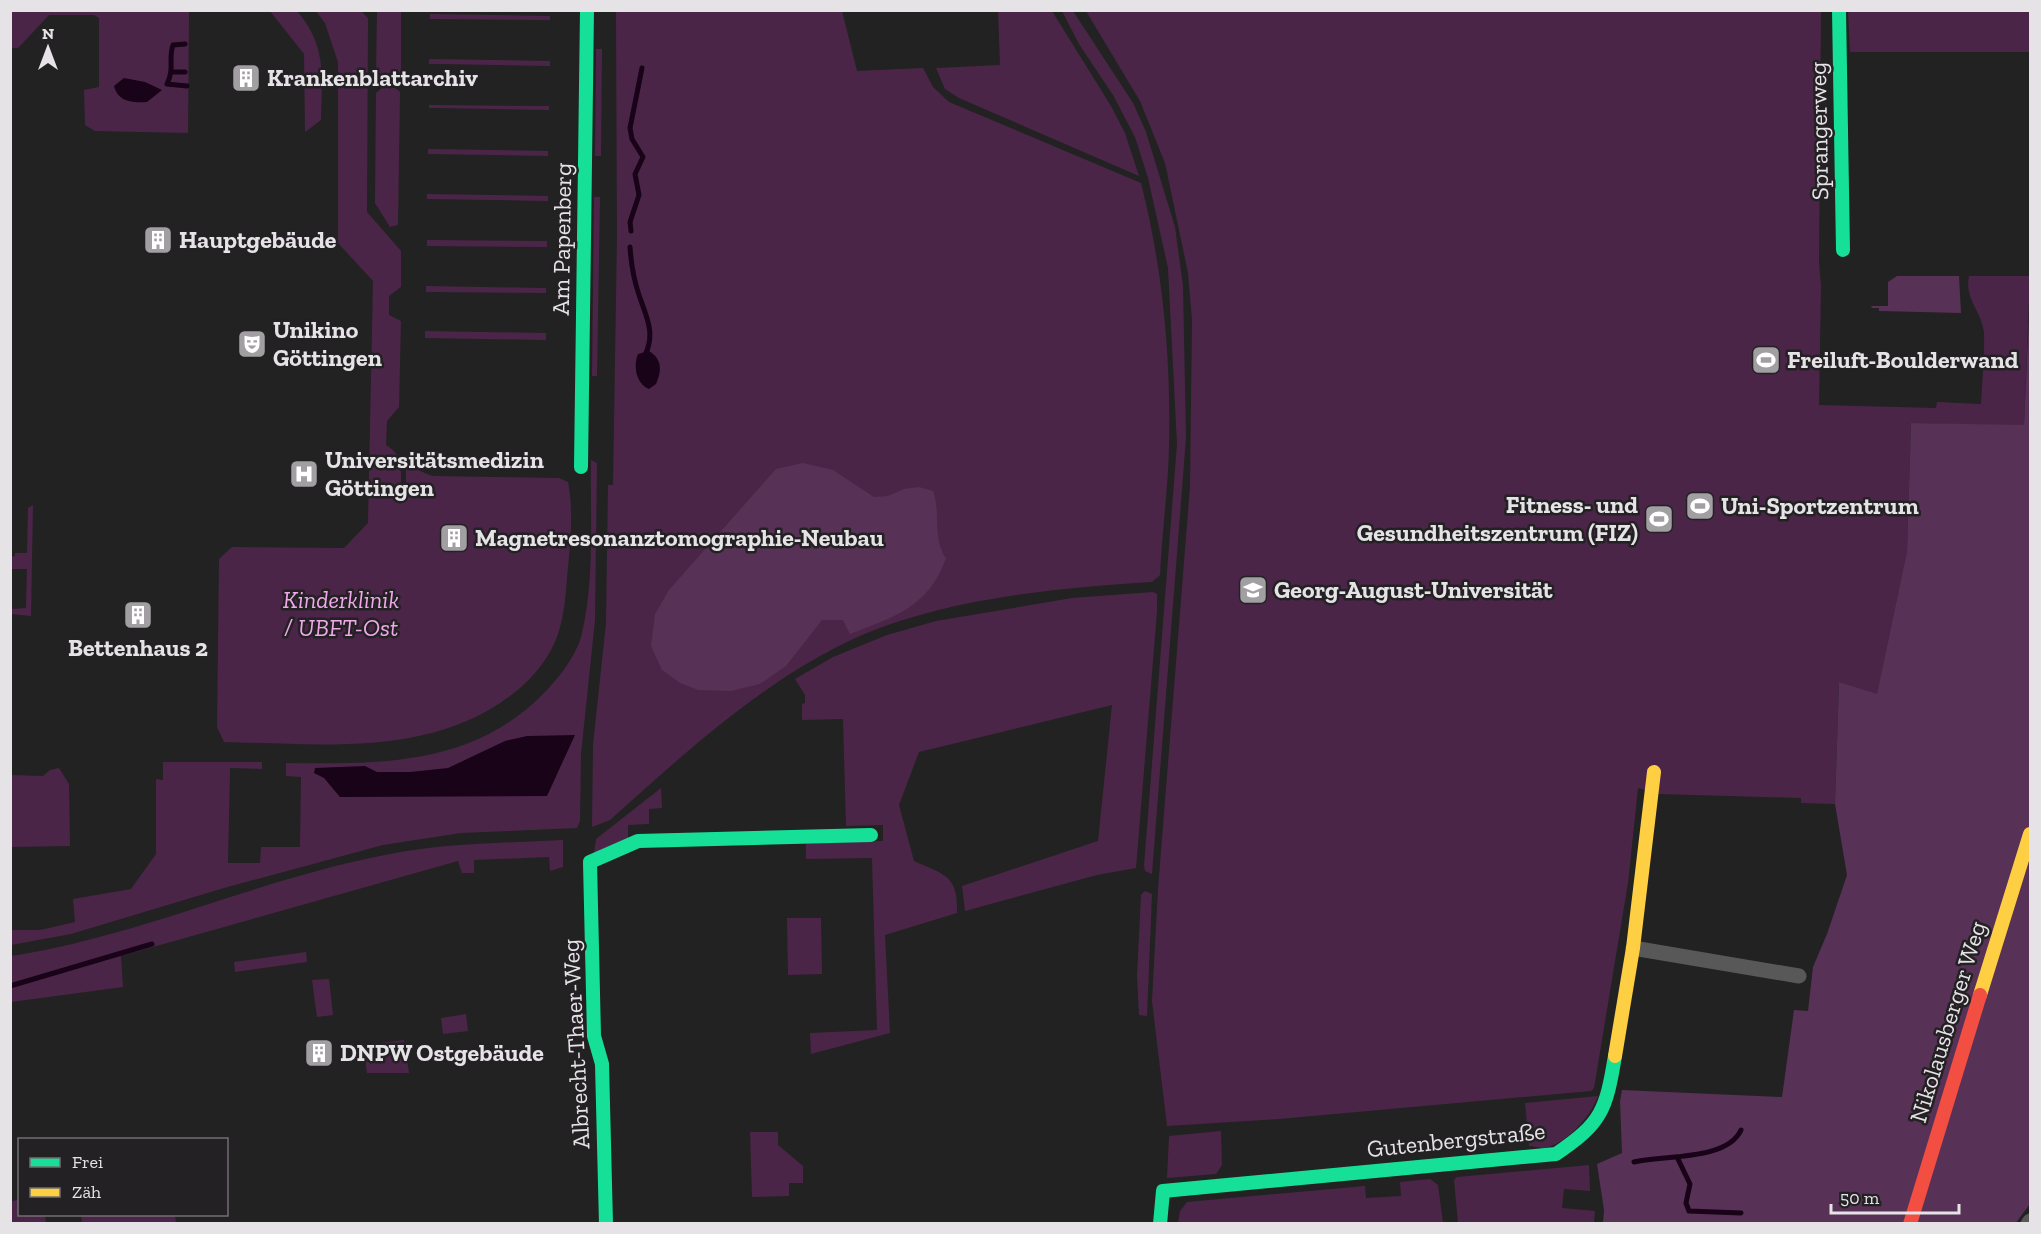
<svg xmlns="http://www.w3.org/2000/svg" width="2041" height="1234" font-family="'Zilla Slab',serif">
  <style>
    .green { fill: #4b2548; fill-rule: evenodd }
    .forest { fill: #583156 }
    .water { fill: #180318 }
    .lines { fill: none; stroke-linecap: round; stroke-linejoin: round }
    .stream { stroke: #180318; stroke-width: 5 }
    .street { stroke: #585858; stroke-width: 15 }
    .fast { stroke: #16e098; stroke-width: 14 }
    .slow { stroke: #ffcf43; stroke-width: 14 }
    .jam { stroke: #f24e42; stroke-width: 14 }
    .labels { text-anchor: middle; stroke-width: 5; stroke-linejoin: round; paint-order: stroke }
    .poi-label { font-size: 24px; font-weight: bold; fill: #e5e3e5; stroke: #232123; text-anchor: start }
    .street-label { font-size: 24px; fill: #e5e3e5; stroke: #232123 }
    .park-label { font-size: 24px; font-style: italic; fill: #f0a8ea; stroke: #232123 }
  </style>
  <rect width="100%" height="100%" fill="#222"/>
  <g class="green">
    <path d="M184,10L189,12L188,133L95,131L85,125L84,90L99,87V18L94,15H49L18,48H11V13L13,11Z"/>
    <path d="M270,11H297C327,46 322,76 321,120L305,132L304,54Z"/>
    <path d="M316,11H361L368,18L367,212L401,251V287L389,296V315L401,321L399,407L387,421L386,445C403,455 401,468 401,486H406V465L432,476L559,478L568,482C574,509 570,550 567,577C566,595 564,614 559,631C551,657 532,680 510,696C429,757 321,744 224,742L217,727L219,559L232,547L344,548L368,523L373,281L338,243V62L325,23Z"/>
    <path d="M377,11H401V78L398,81H380L376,78Z"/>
    <path d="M616,11H842L857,71L923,68L933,87L949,102L1141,183C1163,269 1171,358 1169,447C1168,489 1162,532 1160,575L1152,582C1057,588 950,598 862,635C767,677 687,751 610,820L592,827L593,745L606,623L608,485H613L617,238ZM942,552L946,558L843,620H822Z"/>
    <path d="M998,11H1052L1111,106L1125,133L1139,176L959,98L945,89L936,68L1000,65Z"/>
    <path d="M1062,11H1073L1133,103L1146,132L1175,227L1183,286L1186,438L1152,874L1145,871L1144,866L1177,444L1168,268L1148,178L1135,137L1113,95L1079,44Z"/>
    <path d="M1086,11H1821L1819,262L1821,286L1819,405L1936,408L1937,402L1981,404C1982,380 1985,356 1984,333C1982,311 1964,299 1969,276H2030L2024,426L1911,423L1907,551L1877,695L1839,682L1835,804L1801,803V798L1659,794L1638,788L1628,883L1594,1088L1591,1091L1279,1119L1167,1126L1152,1001L1158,889L1190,487L1192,320L1188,273L1165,163L1140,101Z"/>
    <path d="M1848,11H2030V52H1850Z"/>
    <path d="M430,14L550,16V20L430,19Z"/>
    <path d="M596,49H602L601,156H595Z"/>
    <path d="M429,59L550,61V66L441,64H429Z"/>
    <path d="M382,88H395L400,92L398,225L390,227L375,203L376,93Z"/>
    <path d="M429,105L543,106H549V110L434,108H429Z"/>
    <path d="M428,149L548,151V156L428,154Z"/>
    <path d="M427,194L548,196V201L427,199Z"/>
    <path d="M594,197H600L597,376H592Z"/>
    <path d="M427,240L547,241V247L427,246Z"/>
    <path d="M426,286L546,288V293L426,292Z"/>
    <path d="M425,331L546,333V340L425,338Z"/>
    <path d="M591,460L597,463L595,620L581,754L580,821L577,828L461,833L383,845L224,888L71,934L11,945V930H40L75,922L73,899L131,889L156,854V779L163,780V762H262V769L230,768V772L228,863H260L261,847H300L301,777L286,776V763C380,764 472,766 543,694C559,678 577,655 582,633C595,578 590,516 591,460Z"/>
    <path d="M33,505L31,616L11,614V609L26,608L27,569H11V557L15,556V553H27L28,508Z"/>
    <path d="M1153,592L1157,594V612L1136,868L1097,875L965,911L962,886L1098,841L1112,705L919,752L899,805L914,861C945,875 958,875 957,913L885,935L890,1033L811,1054L810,1033L877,1030L872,858L806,859V843L883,841V825L846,826L843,719L802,720V704L805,703V695L795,679L833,657L887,635L936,621L1072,598Z"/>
    <path d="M59,768L69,784L70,846L11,847V775L43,776L50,770Z"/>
    <path d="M661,788L662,808L649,809V824L628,825V838L594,853L596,839Z"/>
    <path d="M563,840V867L550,871L549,857L474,860V873H462L458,861L121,956L123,987L11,1002V956C141,936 261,878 390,854C446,843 506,843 563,840Z"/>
    <path d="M1145,891L1152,894L1147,1016L1139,1015L1137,976L1141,895Z"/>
    <path d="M787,918H821L822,974L788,975Z"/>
    <path d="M306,952L307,962L235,972L234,962Z"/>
    <path d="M329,979L333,1015L317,1017L312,980Z"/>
    <path d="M466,1014L468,1031L443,1034L441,1018Z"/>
    <path d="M404,1040L409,1073H367L363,1045Z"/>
    <path d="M1598,1096C1591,1116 1567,1144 1544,1148C1540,1148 1533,1146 1529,1146L1525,1103Z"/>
    <path d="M1221,1131L1222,1165L1216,1174L1167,1178L1169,1136Z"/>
    <path d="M750,1132H778V1145L803,1166V1183H789V1196L752,1197Z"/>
    <path d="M1589,1165L1590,1191L1564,1189L1562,1208L1595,1211L1594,1223H1458L1454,1180L1457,1177Z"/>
    <path d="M1430,1179L1438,1185L1443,1223H1178L1180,1211L1187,1202L1365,1186L1366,1198L1401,1196L1400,1182Z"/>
    <path d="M19,1200L20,1214L45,1215L46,1223H11V1201Z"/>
    <path d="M81,1215H175L176,1223H82Z"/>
  </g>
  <g class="forest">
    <path d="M1897,276H1959L1961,313L1879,311V308H1872L1871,306H1888V282Z"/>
    <path d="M2030,296V1204L2015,1224L1603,1223L1604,1210L1597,1164L1622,1153L1620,1101L1622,1090L1782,1097L1794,1010L1808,1011L1813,967L1827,934L1847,875L1835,804L1839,682L1877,694L1907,551L1911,423L2024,425Z"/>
    <path d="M803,463L833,470L874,497L888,496L904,489L919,487L933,491C941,513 932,538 946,558C929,607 894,617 850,634L843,620H822L786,666L760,684L731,691L698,690L680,683L662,670L651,646L655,614L669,590L776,469Z"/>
  </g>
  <g class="water">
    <path d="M124,78L145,82L162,90L147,102C133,103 118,102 114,86Z"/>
    <path d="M649,351C662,359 662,370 656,384L649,389C636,384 633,366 638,354Z"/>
    <path d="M575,735L547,796L340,797L324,778L314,773L315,768L365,766L377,772H410L448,768L505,741L527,736Z"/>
  </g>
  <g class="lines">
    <g class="stream">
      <path d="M185,44L173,45C168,59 175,68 167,84L187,86"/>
      <path d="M173,72H185"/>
      <path d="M631,231L630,222L639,195L635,174L643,157L632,139L630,128L642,68"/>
      <path d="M630,247C631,263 634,280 639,295C646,316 656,333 645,355"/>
      <path d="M10,986L152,944"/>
      <path d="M1677,1157L1690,1184L1686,1203L1689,1211L1741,1213"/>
      <path d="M1634,1162C1663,1155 1727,1161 1741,1130"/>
    </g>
    <g class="street">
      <path d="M1633,948L1799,976"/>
      <path d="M2028,1224L2030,1221"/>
    </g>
    <g class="fast">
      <path d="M1839,10L1843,250"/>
      <path d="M581,467L587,10"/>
      <path d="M606,1224L602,1064L594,1036L590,862L638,841L871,835"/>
      <path d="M1160,1224L1163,1191L1556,1154C1602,1123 1606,1110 1615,1056"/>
    </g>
    <g class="slow">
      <path d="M1980,995L2030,834"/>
      <path d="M1615,1056L1633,948L1654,772"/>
    </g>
    <path class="jam" d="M1910,1224L1980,995"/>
  </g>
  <defs>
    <g id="building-square" transform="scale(1.5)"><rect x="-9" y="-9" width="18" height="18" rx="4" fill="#a19fa1" stroke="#232123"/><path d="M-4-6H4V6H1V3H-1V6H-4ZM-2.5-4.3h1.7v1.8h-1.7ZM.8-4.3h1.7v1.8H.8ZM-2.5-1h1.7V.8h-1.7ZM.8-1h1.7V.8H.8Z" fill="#fff"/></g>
    <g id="theatre-square" transform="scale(1.5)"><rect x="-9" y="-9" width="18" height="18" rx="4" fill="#a19fa1" stroke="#232123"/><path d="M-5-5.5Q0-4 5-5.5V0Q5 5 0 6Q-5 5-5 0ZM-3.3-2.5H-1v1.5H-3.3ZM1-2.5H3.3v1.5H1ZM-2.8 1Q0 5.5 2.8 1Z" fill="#fff"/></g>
    <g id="stadium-square" transform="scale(1.5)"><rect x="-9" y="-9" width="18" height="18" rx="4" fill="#a19fa1" stroke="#232123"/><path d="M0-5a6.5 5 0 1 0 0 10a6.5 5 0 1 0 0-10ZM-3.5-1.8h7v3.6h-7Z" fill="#fff"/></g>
    <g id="hospital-square" transform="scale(1.5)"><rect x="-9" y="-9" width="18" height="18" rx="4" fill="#a19fa1" stroke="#232123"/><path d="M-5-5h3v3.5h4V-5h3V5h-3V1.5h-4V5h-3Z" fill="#fff"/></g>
    <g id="university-square" transform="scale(1.5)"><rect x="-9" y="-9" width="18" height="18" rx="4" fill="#a19fa1" stroke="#232123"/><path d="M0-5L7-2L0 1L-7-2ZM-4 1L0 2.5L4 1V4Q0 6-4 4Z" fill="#fff"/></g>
  </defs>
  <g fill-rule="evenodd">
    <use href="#building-square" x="246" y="78"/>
    <use href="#building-square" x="158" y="240"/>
    <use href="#theatre-square" x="252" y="344"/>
    <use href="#stadium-square" x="1766" y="360"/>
    <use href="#hospital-square" x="304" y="474"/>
    <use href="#stadium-square" x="1700" y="506"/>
    <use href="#stadium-square" x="1659" y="519"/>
    <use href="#building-square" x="454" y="538"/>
    <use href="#university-square" x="1253" y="590"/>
    <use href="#building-square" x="138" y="615"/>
    <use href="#building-square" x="319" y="1053"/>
  </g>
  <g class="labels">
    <g class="poi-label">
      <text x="267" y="86">Krankenblattarchiv</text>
      <text x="179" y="248">Hauptgebäude</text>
      <text x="273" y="338">Unikino<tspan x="273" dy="28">Göttingen</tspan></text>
      <text x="1787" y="368">Freiluft-Boulderwand</text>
      <text x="325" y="468">Universitätsmedizin<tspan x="325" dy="28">Göttingen</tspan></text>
      <text x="1638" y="513" text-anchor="end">Fitness- und<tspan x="1638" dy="28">Gesundheitszentrum (FIZ)</tspan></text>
      <text x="1721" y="514">Uni-Sportzentrum</text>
      <text x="475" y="546">Magnetresonanztomographie-Neubau</text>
      <text x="1274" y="598">Georg-August-Universität</text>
      <text x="138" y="656" text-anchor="middle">Bettenhaus 2</text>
      <text x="340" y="1061">DNPW Ostgebäude</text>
    </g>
    <g class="street-label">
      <text transform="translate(1819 131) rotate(-91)" y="8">Sprangerweg</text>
      <text transform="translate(562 239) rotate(-89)" y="8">Am Papenberg</text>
      <text transform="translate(1948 1022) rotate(-73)" y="8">Nikolausberger Weg</text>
      <text transform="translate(576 1044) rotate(-93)" y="8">Albrecht-Thaer-Weg</text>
      <text transform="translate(1456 1140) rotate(-6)" y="8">Gutenbergstraße</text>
    </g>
    <g class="park-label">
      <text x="341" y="608">Kinderklinik<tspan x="341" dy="28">/ UBFT-Ost</tspan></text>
    </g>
  </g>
  <rect width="2041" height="1234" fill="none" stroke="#e5e3e5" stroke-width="24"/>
  <rect x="18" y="1138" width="210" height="78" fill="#232123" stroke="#716f71" stroke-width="1.5"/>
  <rect x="30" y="1158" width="30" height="9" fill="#16e098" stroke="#716f71" stroke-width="1.5"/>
  <text x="72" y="1168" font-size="18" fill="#e5e3e5">Frei</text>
  <rect x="30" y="1188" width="30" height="9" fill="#ffcf43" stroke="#716f71" stroke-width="1.5"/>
  <text x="72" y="1198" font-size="18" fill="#e5e3e5">Zäh</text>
  <g transform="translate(48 48)" stroke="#232123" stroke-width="4.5" paint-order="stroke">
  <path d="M0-4.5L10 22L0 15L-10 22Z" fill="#e5e3e5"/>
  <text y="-9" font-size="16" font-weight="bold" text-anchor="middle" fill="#e5e3e5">N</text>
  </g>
  <path d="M1831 1204v9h128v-9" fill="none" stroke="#e5e3e5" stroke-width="3"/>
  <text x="1840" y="1204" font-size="18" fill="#e5e3e5" stroke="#232123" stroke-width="4.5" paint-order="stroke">50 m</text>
</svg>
